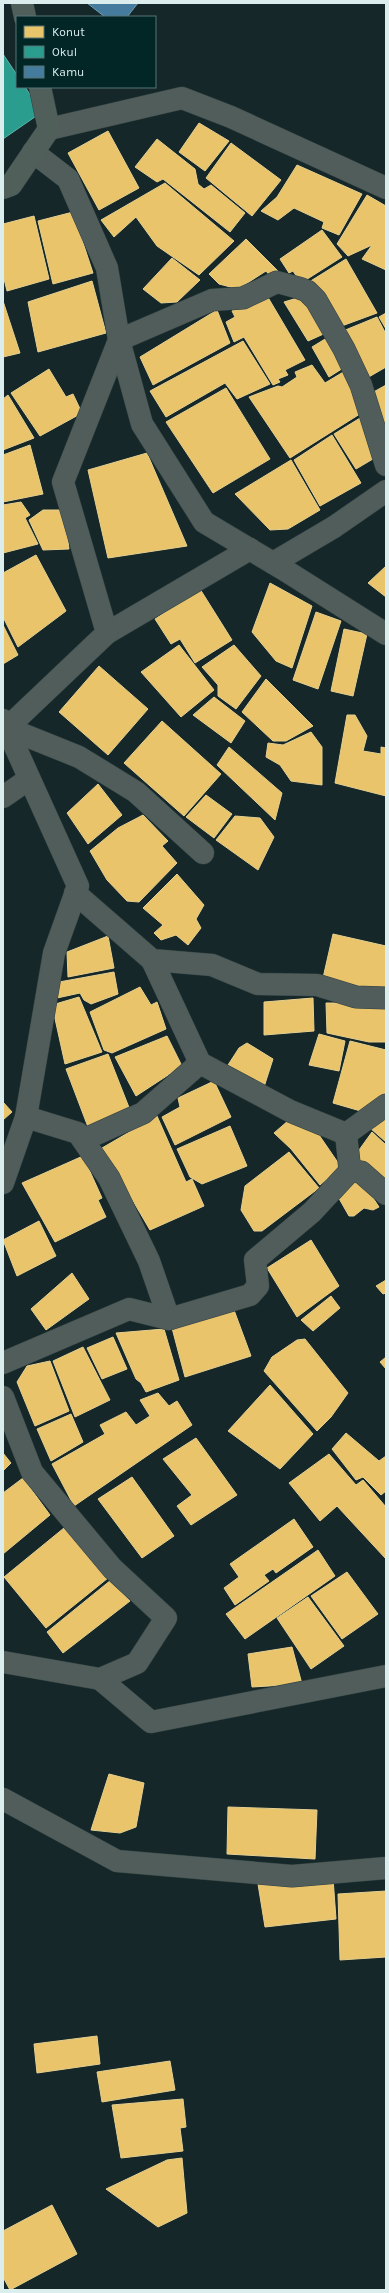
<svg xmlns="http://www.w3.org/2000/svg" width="389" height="2293" font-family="Karla,sans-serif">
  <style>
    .homes { fill: #e9c46a; stroke: #e5d091 }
    .schools { fill: #2a9d8f; stroke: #5fb5ab }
    .public { fill: #457b9d; stroke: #729db5 }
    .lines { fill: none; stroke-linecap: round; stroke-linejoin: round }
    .street-casing { stroke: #324142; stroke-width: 23 }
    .secondary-casing { stroke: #324142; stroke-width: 23 }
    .street { stroke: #505d5a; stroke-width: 22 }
    .secondary { stroke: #505f5a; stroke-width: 22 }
  </style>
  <rect width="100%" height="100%" fill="#152728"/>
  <g class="homes">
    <path d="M199,123L229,141L205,171L179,152Z"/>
    <path d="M108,131L139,188L99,210L68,153Z"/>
    <path d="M157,139L195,169L198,184L204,189L211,185L245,213L230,232L163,179L157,182L135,167Z"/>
    <path d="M231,143L281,180L252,216L206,178Z"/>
    <path d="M297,165L362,194L339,235L322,228L324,222L294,208L278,220L261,211L277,197Z"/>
    <path d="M165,183L234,241L199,275L157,246L136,217L114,237L101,220Z"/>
    <path d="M367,195L386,206V270L362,259L372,245L348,256L337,244Z"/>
    <path d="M73,212L93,273L53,284L38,221Z"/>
    <path d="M34,216L49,279L7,291L3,275V224Z"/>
    <path d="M322,230L342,257L301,283L293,271L289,273L280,259Z"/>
    <path d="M246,239L278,271L270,276L266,271L238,289L219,284L209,274Z"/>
    <path d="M172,258L200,280L177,302L161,303L143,289Z"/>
    <path d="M346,259L377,313L339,327L309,282Z"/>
    <path d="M92,281L106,333L38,352L28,302Z"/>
    <path d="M266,294L305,360L285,370L288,375L278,379L280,382L273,385L244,337L234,342L226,322L235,317L232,311Z"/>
    <path d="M307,295L328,332L308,341L284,302Z"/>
    <path d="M3,301L20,353L3,357Z"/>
    <path d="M217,310L230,343L153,385L140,357Z"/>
    <path d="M386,313V329L379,317Z"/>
    <path d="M377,317L386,334V367L367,378L343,331Z"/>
    <path d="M330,336L348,365L329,377L312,347Z"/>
    <path d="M243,341L270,384L237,399L225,383L166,417L150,391Z"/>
    <path d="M312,365L325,383L345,371L363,412L290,458L249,397L278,386L282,387L297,377L295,372Z"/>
    <path d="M49,369L66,397L73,394L82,413L40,436L11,393Z"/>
    <path d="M386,385V437L370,394Z"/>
    <path d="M226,388L270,459L213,493L166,422Z"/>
    <path d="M8,395L34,438L3,450V399Z"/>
    <path d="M365,415L378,456L356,469L334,434Z"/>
    <path d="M332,435L361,483L320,506L294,460Z"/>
    <path d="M30,445L43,494L3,502V455Z"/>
    <path d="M147,453L187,546L108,558L88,470Z"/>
    <path d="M291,460L320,510L288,529L270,530L235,494Z"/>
    <path d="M21,502L30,515L25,518L38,544L3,553V505Z"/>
    <path d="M43,510H64L69,549L43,550L29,520Z"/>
    <path d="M36,555L66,611L18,647L3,617V573Z"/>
    <path d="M386,566V597L368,583Z"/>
    <path d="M270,583L312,606L292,668L276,661L252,632Z"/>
    <path d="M200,589L232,640L195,663L180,639L171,644L155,619Z"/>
    <path d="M316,612L341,621L318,689L293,680Z"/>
    <path d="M3,625L18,655L3,664Z"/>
    <path d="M344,629L367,634L353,696L331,691Z"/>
    <path d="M179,645L214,690L181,717L141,672Z"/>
    <path d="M234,645L261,676L236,709L218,696V685L202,667Z"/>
    <path d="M99,666L148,709L108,755L59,712Z"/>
    <path d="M266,679L313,726L286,741H273L242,712Z"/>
    <path d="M214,697L245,721L231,743L193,715Z"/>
    <path d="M347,715H355L367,736L363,751L381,754V747L386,748V796L335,783Z"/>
    <path d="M162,721L221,774L184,816L124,763Z"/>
    <path d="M311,732L322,747V785L291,781L280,765L266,757L268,743L283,745Z"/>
    <path d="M229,747L282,793L275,820L217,765Z"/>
    <path d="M98,784L122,815L88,844L67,813Z"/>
    <path d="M206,795L232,814L214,838L186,817Z"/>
    <path d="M143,815L168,841L162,846L177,863L139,902L127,901L107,880L90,851L118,828Z"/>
    <path d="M235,816L260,818L274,837L258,870L216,840Z"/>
    <path d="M177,874L204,905L196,919L201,928L188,945L176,935L161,940L154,933L163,925L143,908Z"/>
    <path d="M333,934L386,946V992L323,978Z"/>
    <path d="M108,936L114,968L68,977L67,952Z"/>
    <path d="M114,972L118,994L91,1004L84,1000L80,993L57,998L59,982Z"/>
    <path d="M140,987L151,1005L157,1002L166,1029L112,1053L104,1050L90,1012Z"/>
    <path d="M79,997L102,1052L65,1064L52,1005Z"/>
    <path d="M313,998L314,1031L264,1035V1002Z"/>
    <path d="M326,1003H386V1042H369L327,1033Z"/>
    <path d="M319,1034L345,1041L339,1071L309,1065Z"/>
    <path d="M167,1036L182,1066L136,1096L115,1057Z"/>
    <path d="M350,1041L386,1050V1089L382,1104L364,1112L333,1103Z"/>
    <path d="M247,1043L273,1059L264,1087L228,1065L239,1048Z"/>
    <path d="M108,1054L130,1110L88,1127L66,1069Z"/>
    <path d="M214,1081L231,1117L175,1145L162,1117L180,1107L178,1098Z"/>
    <path d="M3,1102L12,1112L3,1120Z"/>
    <path d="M157,1116L186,1182L192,1179L204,1206L150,1230L102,1148Z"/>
    <path d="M386,1116V1142L370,1128Z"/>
    <path d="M289,1120L317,1132L341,1167L320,1185L291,1149L274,1133Z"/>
    <path d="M230,1126L247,1166L202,1184L190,1177L177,1149Z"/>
    <path d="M372,1132L386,1145V1184L354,1157Z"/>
    <path d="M289,1152L319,1188L262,1231H254L241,1210L245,1186Z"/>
    <path d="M83,1156L102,1198L98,1200L106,1217L55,1242L22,1183Z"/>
    <path d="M360,1178L379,1207L373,1210L364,1208L354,1216H349L337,1195Z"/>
    <path d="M39,1221L56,1256L17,1276L3,1240Z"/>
    <path d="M311,1240L339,1286L297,1317L267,1268Z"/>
    <path d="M72,1273L89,1299L46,1330L31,1309Z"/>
    <path d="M386,1280V1293L383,1294L376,1286Z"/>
    <path d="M331,1296L340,1308L313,1331L301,1320Z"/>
    <path d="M234,1310L251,1356L185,1377L172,1328Z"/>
    <path d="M164,1329L179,1380L146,1392L141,1383L136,1379L116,1333Z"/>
    <path d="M113,1337L127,1369L102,1379L87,1348Z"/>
    <path d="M305,1339L348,1393L331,1417L317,1431L264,1371L272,1357L297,1340Z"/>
    <path d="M83,1347L110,1400L75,1417L53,1361Z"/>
    <path d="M386,1357V1369L380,1362Z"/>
    <path d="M50,1361L69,1411L35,1426L17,1382L27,1366Z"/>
    <path d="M270,1385L313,1434L280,1469L228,1431Z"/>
    <path d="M158,1393L169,1406L177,1401L192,1425L74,1506L52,1464L105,1434L100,1425L126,1412L136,1425L150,1416L140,1400Z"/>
    <path d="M71,1414L83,1442L51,1461L37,1429Z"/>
    <path d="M346,1433L379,1461L386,1456V1491L381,1495L363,1477L356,1480L332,1449Z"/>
    <path d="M196,1438L237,1495L191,1525L177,1506L192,1495L163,1459Z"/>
    <path d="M3,1453L11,1463L3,1471Z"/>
    <path d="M329,1454L356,1485L363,1480L386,1507V1559L337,1506L320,1521L289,1483Z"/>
    <path d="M132,1477L174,1536L142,1558L98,1499Z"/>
    <path d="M23,1478L50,1515L3,1554V1493Z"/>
    <path d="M294,1519L313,1547L276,1573L273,1569L264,1575L269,1581L235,1605L224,1588L239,1577L230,1564Z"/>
    <path d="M64,1528L108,1578L46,1628L4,1577Z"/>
    <path d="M318,1550L335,1576L245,1639L226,1614Z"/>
    <path d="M347,1572L378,1614L342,1639L311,1596Z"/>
    <path d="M111,1580L130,1601L63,1653L47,1632Z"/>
    <path d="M308,1597L344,1646L311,1669L277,1618Z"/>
    <path d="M292,1647L302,1684L252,1687L248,1654Z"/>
    <path d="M109,1774L144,1783L136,1827L120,1833L91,1830Z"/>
    <path d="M228,1807L317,1810L315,1859L227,1854Z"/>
    <path d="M333,1878L336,1919L265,1927L258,1884Z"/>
    <path d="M386,1891V1957L340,1960L338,1894Z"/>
    <path d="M97,2036L100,2064L37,2073L34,2044Z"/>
    <path d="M170,2061L175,2090L102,2102L97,2072Z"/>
    <path d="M183,2099L186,2127L180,2128L183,2151L121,2158L112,2105Z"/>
    <path d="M182,2158L187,2213L158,2227L106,2189L167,2160Z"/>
    <path d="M52,2205L77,2254L10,2290L3,2277V2231Z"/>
  </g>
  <path class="schools" d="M3,54L17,75V87H25L42,112L3,139Z"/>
  <path class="public" d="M87,3H138L127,17H105Z"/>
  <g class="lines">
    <g class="street-casing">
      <g id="street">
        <path d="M49,129L182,98L231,117L386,188"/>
        <path d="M33,152L68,179L107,268L119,340L142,424L204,522L283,569L386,634"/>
        <path d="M273,563L334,527L386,491"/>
        <path d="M107,633L250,549"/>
        <path d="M3,797L29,779"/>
        <path d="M203,853L136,792L79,757L7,728L107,633L63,482L119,340L212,300L243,298L277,282L299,288L307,291L316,300L344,349L361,385L386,465"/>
        <path d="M75,893L152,960L212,965L258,984L317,985L356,997L386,998"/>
        <path d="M26,1117L78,1133L109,1178L149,1261L169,1319"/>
        <path d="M346,1134L386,1105"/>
        <path d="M83,1140L143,1113L200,1063"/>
        <path d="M350,1171L361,1172L386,1194"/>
        <path d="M3,1183L26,1117L54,953L78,886L3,720"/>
        <path d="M3,1363L129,1309L169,1319L250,1295L258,1286L255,1260L312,1212L350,1171L346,1134L290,1111L200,1063L152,960"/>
        <path d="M3,1397L32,1472L112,1568L166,1618L137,1663L100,1679L3,1662"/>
        <path d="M100,1679L151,1722L386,1676"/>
        <path d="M3,1799L117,1861L292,1876L386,1868"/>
      </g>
    </g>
    <g class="secondary-casing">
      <g id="secondary">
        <path d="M22,3L25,17"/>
        <path d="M3,188L11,185L49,129L40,87"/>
      </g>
    </g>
    <use href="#street" class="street"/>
    <use href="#secondary" class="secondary"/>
  </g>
  <rect width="389" height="2293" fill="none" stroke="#dbeded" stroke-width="8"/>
  <rect x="16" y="16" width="140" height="72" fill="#022526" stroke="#597576"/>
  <rect x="24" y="26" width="20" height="12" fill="#e9c46a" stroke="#597576"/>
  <text x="52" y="36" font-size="12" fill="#dbeded">Konut</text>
  <rect x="24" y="46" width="20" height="12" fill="#2a9d8f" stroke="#597576"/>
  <text x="52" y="56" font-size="12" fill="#dbeded">Okul</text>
  <rect x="24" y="66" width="20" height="12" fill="#457b9d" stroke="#597576"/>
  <text x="52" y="76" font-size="12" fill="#dbeded">Kamu</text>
</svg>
